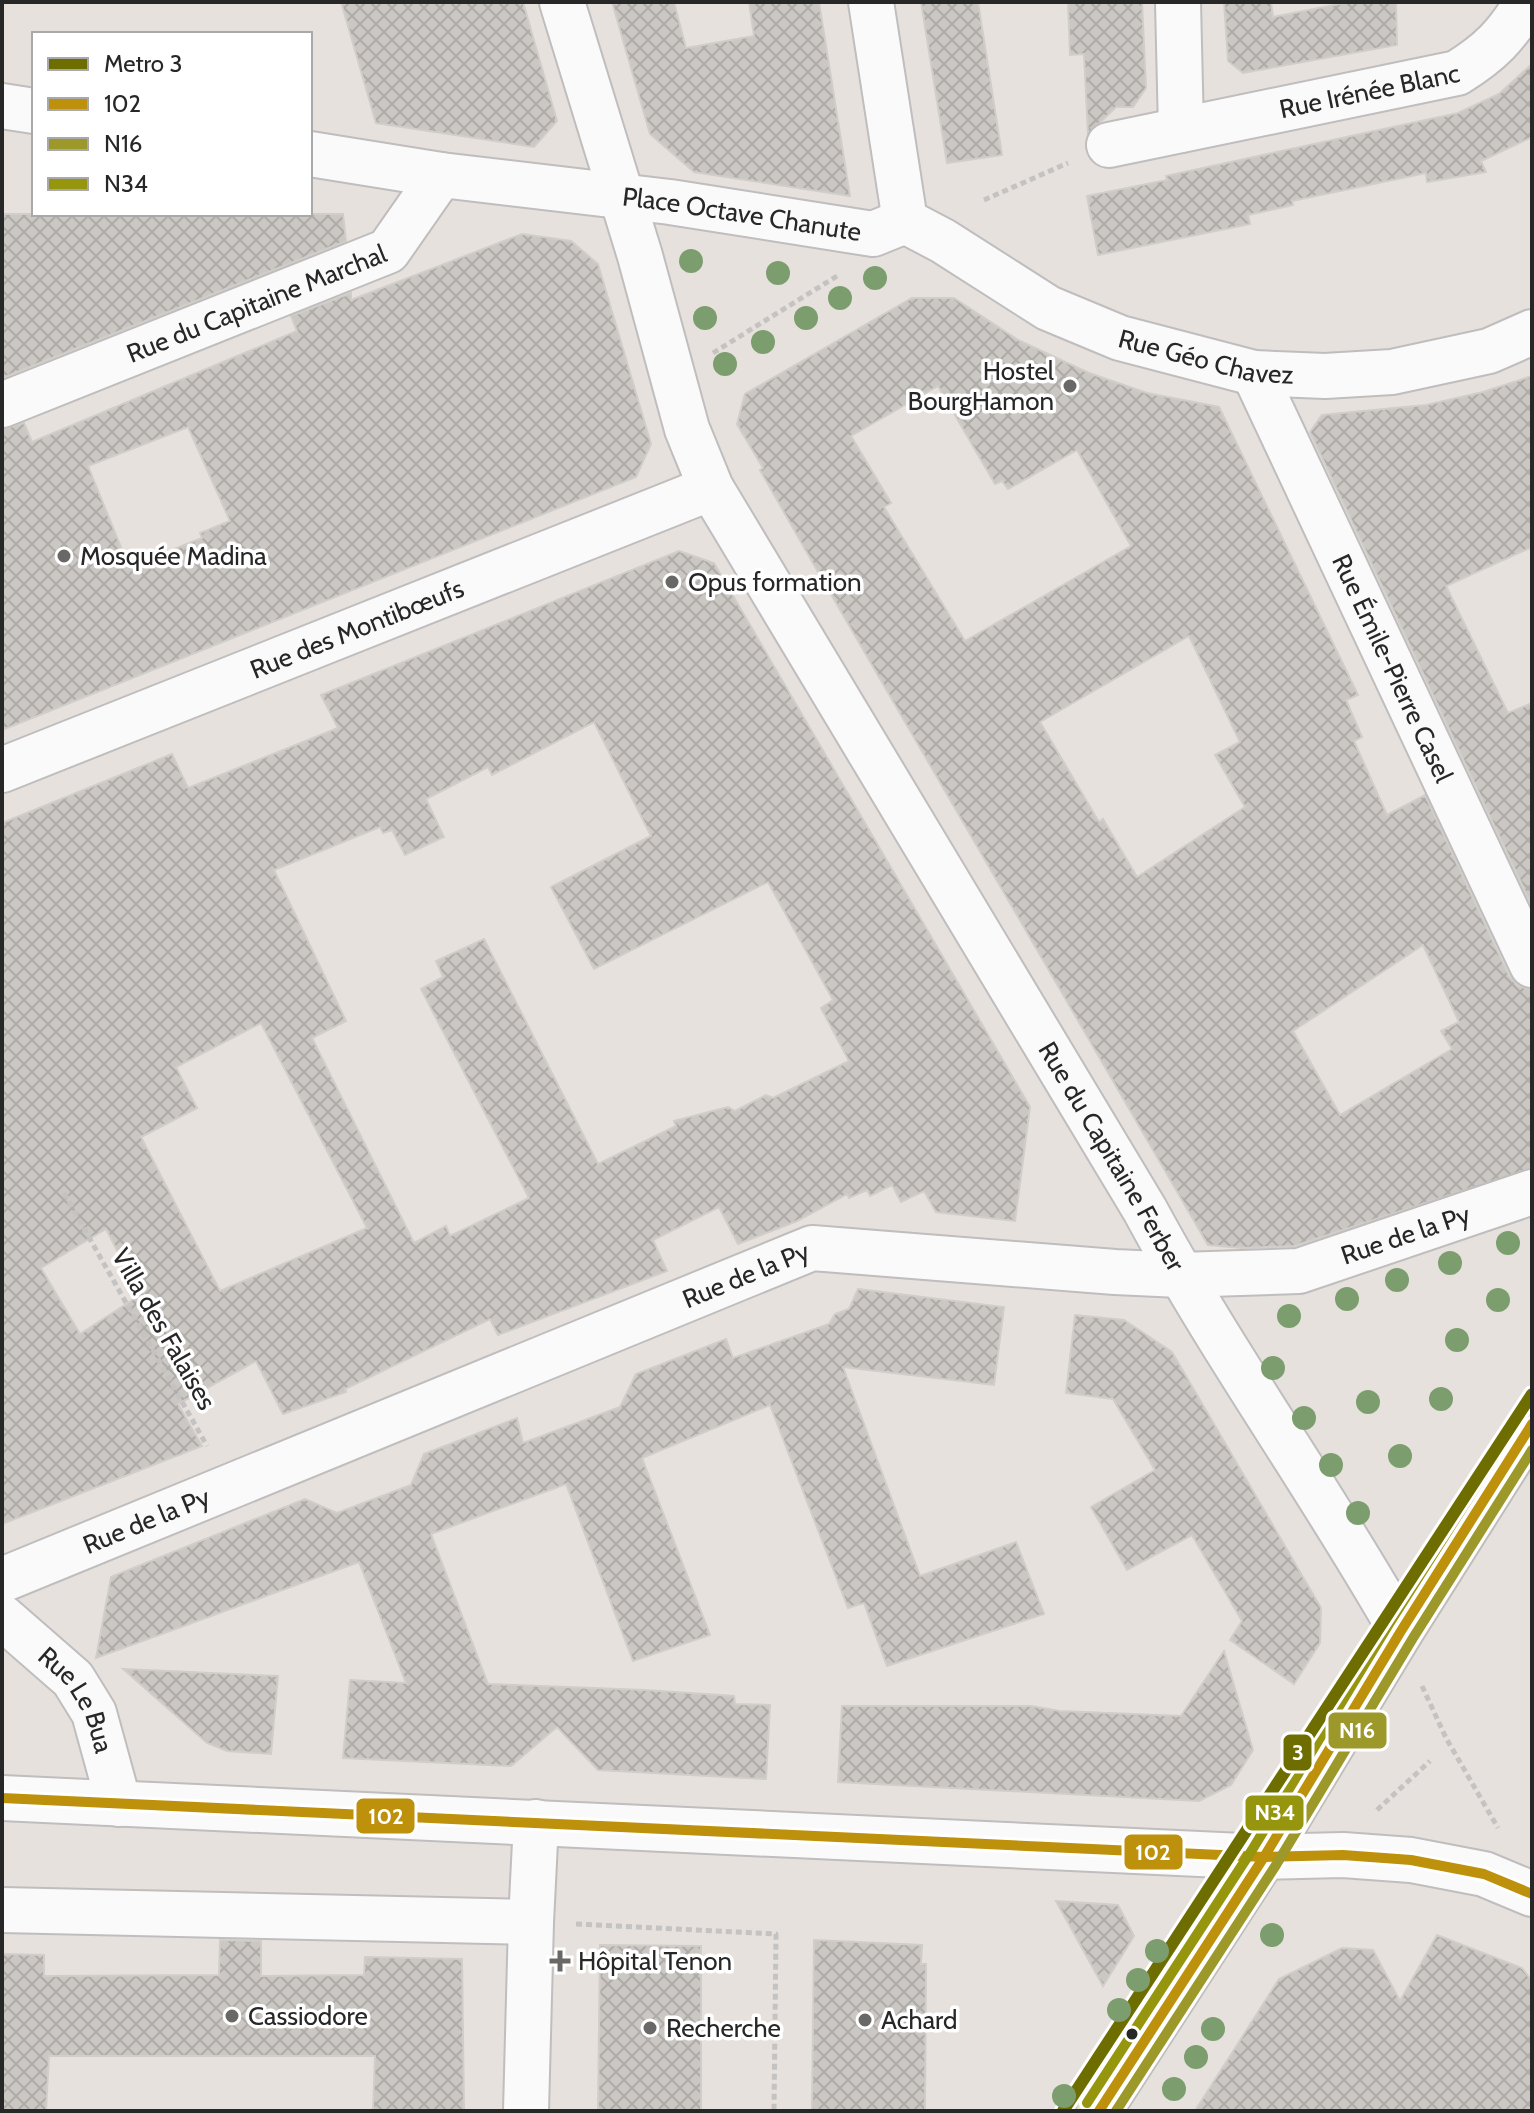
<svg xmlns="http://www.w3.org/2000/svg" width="1534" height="2113" font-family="Cabin,sans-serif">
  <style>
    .building { fill: url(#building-cross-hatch); stroke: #d1cdc8; stroke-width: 2; fill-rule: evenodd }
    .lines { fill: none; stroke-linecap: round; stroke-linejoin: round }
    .minor-casing { stroke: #bfbdbe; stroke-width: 48 }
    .major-casing { stroke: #bfbdbb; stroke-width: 48 }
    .path { stroke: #c4c3c2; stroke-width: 5; stroke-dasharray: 6 4; stroke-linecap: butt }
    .minor { stroke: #fbfafa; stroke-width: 44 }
    .major { stroke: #e7e1d0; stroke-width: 44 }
    .bus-1-casing { stroke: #fff; stroke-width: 16 }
    .bus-2-casing { stroke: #fff; stroke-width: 16 }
    .bus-3-casing { stroke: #fff; stroke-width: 16 }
    .bus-1 { stroke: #be910c; stroke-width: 10 }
    .bus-2 { stroke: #9c9829; stroke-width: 10 }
    .bus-3 { stroke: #96960e; stroke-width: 10 }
    .metro-1-casing { stroke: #fff; stroke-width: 18 }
    .metro-1 { stroke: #6e6e00; stroke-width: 12 }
    .tree { fill: #7c9d6e }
    .poi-dot { fill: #6a6866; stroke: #fff; stroke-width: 3 }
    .bus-dot { fill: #272727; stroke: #fff; stroke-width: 3 }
    .labels { text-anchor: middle; stroke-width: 7; stroke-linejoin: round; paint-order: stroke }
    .street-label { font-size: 26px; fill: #272727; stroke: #fff }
    .poi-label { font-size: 26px; fill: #272727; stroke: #fff; text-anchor: start }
    .line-badge { stroke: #fff; stroke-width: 3 }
    .badge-label { font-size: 22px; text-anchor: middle; font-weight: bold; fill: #fff }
  </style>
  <defs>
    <pattern id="building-cross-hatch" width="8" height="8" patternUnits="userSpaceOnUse" patternTransform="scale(2)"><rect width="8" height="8" fill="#cbc7c3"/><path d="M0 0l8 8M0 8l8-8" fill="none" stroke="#aeaba8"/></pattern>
  </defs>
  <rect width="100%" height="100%" fill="#e6e1dc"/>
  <g class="building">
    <path d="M341,2H523L557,121L534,147L376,123Z"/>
    <path d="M612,2H674L686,48L754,36L749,2H819L850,196L694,172L650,134Z"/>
    <path d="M921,2H978L1002,155L947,163Z"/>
    <path d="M1068,2H1142L1146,88L1133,107H1116L1088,134L1084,54L1070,55Z"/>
    <path d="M1224,2H1271L1273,17L1349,2H1396L1397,45L1243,73L1228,61Z"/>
    <path d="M1532,64V137L1481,161L1486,172L1427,182L1426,173L1292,201L1293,205L1248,215L1250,224L1098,255L1087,196L1167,180L1166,176L1458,113L1499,94Z"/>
    <path d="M2,214H343L346,241L2,378Z"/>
    <path d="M522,234L571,241L598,264L651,444L636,477L2,730V429L24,423L32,442L297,331L291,316L351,293V300ZM188,427L230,521L200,533L202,538L129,567L88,466Z"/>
    <path d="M912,298H954L1018,340L1089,373L1147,393L1219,407L1358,695L1346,700L1362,737L1354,741L1387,815L1425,795L1509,976L1518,986L1532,990V1168L1294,1246L1242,1248L1208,1245L810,558L760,470L763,468L737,424L745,394ZM938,386L995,484L1002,481L1008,489L1077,450L1131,546L965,641L884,507L891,503L851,436ZM1189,636L1240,742L1215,755L1245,807L1137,877L1103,819L1099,822L1040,722ZM1423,945L1459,1022L1441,1031L1452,1049L1340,1115L1293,1031Z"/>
    <path d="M1532,376V547L1446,586L1508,713L1532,703V906L1310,432L1322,415L1426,405L1483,392Z"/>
    <path d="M679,551L714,563L1030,1107L1015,1221L936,1212L924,1191L901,1202L892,1185L870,1196L867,1190L849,1198L847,1194L797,1221L738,1244L719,1207L653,1240L667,1271L498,1335L490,1319L345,1389L346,1392L283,1414L256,1361L178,1404L202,1446L2,1524V823L172,754L188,788L338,728L321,695ZM594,722L651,836L551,887L594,969L768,882L833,1000L821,1008L849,1061L773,1098L766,1095L735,1111L728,1107L674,1121L676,1126L598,1164L484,939L436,961L443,977L421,989L529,1198L450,1236L446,1226L414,1243L312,1038L346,1021L274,870L380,827L383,833L392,830L405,855L444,837L426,799L488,767L492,775ZM261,1023L367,1228L220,1291L141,1137L197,1108L176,1067ZM106,1229L140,1295L80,1334L41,1268Z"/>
    <path d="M858,1289L1004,1307L994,1385L843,1367L920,1576L1016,1542L1044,1614L887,1666L864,1603L848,1608L770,1405L642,1458L710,1635L633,1661L566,1484L431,1534L488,1684L645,1690L734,1696L735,1704L770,1705L766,1779L598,1770L557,1727L511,1766L343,1758L350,1680L406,1683L359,1562L96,1658L111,1577L305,1499L337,1513L411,1485L424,1454L517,1418L523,1443L620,1407L636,1374L726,1339L733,1358L829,1324L835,1314L849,1309Z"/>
    <path d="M1075,1315L1124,1320L1172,1352L1321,1608L1320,1643L1294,1684L1230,1640L1242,1621L1192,1535L1127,1570L1091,1507L1155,1470L1113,1399L1066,1393Z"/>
    <path d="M1224,1651L1253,1750L1231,1785L1199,1801L838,1782L842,1706H1031L1060,1711L1181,1716Z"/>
    <path d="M123,1669L278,1676L271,1754L227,1751L207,1743Z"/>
    <path d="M1056,1901L1118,1905L1134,1936L1103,1986Z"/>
    <path d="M1437,1935L1522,1968L1532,1981V2111H1195L1279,1979L1342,1948L1373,1950L1400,2001Z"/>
    <path d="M220,1940L261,1941V1976L364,1975L365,1957L462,1959L464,2111H373L375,2056H49L46,2111H2V1954L44,1955V1976L219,1975Z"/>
    <path d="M814,1940L922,1945L921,1964H926L925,2111H812Z"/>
    <path d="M600,1945L701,1946V2111H598Z"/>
  </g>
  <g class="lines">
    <g class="minor-casing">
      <g id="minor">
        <path id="s1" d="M562,2L640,256L687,429L711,488L1145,1210C1223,1355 1320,1488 1401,1631"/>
        <path d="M871,2L905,221"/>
        <path d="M1178,2L1181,130"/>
        <path d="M2,106L34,111"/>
        <path id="s2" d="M1109,145L1457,73C1491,52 1506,36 1527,2"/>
        <path id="s3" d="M310,154L441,175L670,202L873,234L905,221"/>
        <path id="s4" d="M905,221L943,241L1048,308L1120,338L1254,373L1325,376L1392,372L1489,351L1532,332"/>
        <path id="s5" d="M1254,373L1532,965"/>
        <path id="s6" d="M2,405L388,251L441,175"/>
        <path id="s7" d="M2,770L711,488"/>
        <path id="s8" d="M2,1580L812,1248L1115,1272L1180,1275L1299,1271L1532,1192"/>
        <path id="s9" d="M2,1617L73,1679L94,1713L119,1804"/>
        <path d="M2,1798L1264,1857L1343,1855L1411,1860L1484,1874L1532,1894"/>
        <path d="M2,1910L531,1922"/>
        <path d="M526,2111L531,1922L536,1822"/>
      </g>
    </g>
    <g class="major-casing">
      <path id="major" d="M1099,2111L1264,1857L1401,1631L1532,1424"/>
    </g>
    <g class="path">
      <path d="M984,200L1068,163"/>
      <path d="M713,353L837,276"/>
      <path d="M64,1193L207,1446"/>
      <path d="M1422,1686L1446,1738L1498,1828"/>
      <path d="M1377,1810L1430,1761"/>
      <path d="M576,1924L776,1934L774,2111"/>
    </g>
    <use href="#minor" class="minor"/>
    <use href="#major" class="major"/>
    <g class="bus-1-casing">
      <g id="bus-1">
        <path d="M2,1798L1264,1857L1343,1855L1411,1860L1484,1874L1532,1894"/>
        <path d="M1099,2111L1264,1857L1401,1631L1532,1424"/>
      </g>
    </g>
    <g class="bus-2-casing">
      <path id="bus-2" d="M1116,2111L1276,1865L1413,1638L1532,1450"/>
    </g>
    <g class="bus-3-casing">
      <path id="bus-3" d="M1087,2103L1252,1850L1389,1624L1520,1417"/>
    </g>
    <use href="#bus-1" class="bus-1"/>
    <use href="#bus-2" class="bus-2"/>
    <use href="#bus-3" class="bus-3"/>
    <g class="metro-1-casing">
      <path id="metro-1" d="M1063,2111L1532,1394"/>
    </g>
    <use href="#metro-1" class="metro-1"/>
  </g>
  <g class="tree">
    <circle cx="691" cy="261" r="12"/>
    <circle cx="778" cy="273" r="12"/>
    <circle cx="875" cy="278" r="12"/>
    <circle cx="840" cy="298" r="12"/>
    <circle cx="705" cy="318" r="12"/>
    <circle cx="806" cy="318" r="12"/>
    <circle cx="763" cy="342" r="12"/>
    <circle cx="725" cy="364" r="12"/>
    <circle cx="1508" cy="1243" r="12"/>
    <circle cx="1450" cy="1263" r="12"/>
    <circle cx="1397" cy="1280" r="12"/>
    <circle cx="1347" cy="1299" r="12"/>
    <circle cx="1498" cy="1300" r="12"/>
    <circle cx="1289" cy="1316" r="12"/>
    <circle cx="1457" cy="1340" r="12"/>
    <circle cx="1273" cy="1368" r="12"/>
    <circle cx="1441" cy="1399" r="12"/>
    <circle cx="1368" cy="1402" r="12"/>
    <circle cx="1304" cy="1418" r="12"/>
    <circle cx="1400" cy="1456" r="12"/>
    <circle cx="1331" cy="1465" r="12"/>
    <circle cx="1358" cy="1513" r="12"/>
    <circle cx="1272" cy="1935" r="12"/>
    <circle cx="1157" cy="1951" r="12"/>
    <circle cx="1138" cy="1980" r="12"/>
    <circle cx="1119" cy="2010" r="12"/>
    <circle cx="1213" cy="2029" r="12"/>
    <circle cx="1196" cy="2057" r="12"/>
    <circle cx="1174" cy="2089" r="12"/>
    <circle cx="1064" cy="2096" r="12"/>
  </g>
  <g class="poi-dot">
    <circle cx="1070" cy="386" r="8"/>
    <circle cx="64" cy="556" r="8"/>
    <circle cx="672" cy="582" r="8"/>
    <path d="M556 1949h8v8h8v8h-8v8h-8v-8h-8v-8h8z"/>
    <circle cx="232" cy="2016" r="8"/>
    <circle cx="865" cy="2020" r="8"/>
    <circle cx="650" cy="2028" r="8"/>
  </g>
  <circle class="bus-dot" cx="1132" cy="2034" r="7"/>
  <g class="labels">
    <g class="street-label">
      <text dy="9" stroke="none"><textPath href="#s2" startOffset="266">Rue Irénée Blanc</textPath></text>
      <text dy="9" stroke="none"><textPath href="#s3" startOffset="436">Place Octave Chanute</textPath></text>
      <text dy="9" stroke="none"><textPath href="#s6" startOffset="274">Rue du Capitaine Marchal</textPath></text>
      <text dy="9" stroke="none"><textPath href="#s4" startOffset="334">Rue Géo Chavez</textPath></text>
      <text dy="9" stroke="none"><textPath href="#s7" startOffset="382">Rue des Montibœufs</textPath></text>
      <text dy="9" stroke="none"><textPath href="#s5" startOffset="326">Rue Émile-Pierre Casel</textPath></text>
      <text dy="9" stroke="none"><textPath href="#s1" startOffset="1288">Rue du Capitaine Ferber</textPath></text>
      <text dy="9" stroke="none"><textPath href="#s8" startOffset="1476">Rue de la Py</textPath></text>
      <text dy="9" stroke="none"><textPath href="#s8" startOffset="804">Rue de la Py</textPath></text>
      <text transform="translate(164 1329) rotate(60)" y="9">Villa des Falaises</text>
      <text dy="9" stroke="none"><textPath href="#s8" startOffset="156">Rue de la Py</textPath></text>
      <text dy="9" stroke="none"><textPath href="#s9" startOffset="114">Rue Le Bua</textPath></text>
    </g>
    <g class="poi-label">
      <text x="1054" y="380" text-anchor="end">Hostel<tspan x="1054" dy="30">BourgHamon</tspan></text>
      <text x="80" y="565">Mosquée Madina</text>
      <text x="688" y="591">Opus formation</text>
      <text x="578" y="1970">Hôpital Tenon</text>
      <text x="248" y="2025">Cassiodore</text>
      <text x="881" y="2029">Achard</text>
      <text x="666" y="2037">Recherche</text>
    </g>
  </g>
  <g class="line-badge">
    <rect x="1327" y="1711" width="61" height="39" rx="8" fill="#9c9829"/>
    <rect x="1282" y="1733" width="31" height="39" rx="8" fill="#6e6e00"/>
    <rect x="1244" y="1794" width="61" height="38" rx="8" fill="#96960e"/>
    <rect x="355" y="1797" width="61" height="38" rx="8" fill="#be910c"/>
    <rect x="1123" y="1833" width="61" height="38" rx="8" fill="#be910c"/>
  </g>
  <g class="badge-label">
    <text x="1357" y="1738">N16</text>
    <text x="1298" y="1760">3</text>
    <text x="1275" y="1820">N34</text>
    <text x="386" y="1824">102</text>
    <text x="1153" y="1860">102</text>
  </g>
  <rect width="1534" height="2113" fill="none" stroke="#272727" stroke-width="8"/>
  <rect x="32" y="32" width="280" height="184" fill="#ffffff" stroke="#a9a9a9" stroke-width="2"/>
  <rect x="48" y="58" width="40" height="12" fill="#6e6e00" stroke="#a9a9a9" stroke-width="2"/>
  <text x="104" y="72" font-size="24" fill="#272727">Metro 3</text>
  <rect x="48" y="98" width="40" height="12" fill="#be910c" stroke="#a9a9a9" stroke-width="2"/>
  <text x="104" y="112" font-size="24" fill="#272727">102</text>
  <rect x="48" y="138" width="40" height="12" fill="#9c9829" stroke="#a9a9a9" stroke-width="2"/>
  <text x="104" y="152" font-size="24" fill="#272727">N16</text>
  <rect x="48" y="178" width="40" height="12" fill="#96960e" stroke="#a9a9a9" stroke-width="2"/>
  <text x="104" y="192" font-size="24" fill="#272727">N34</text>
</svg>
